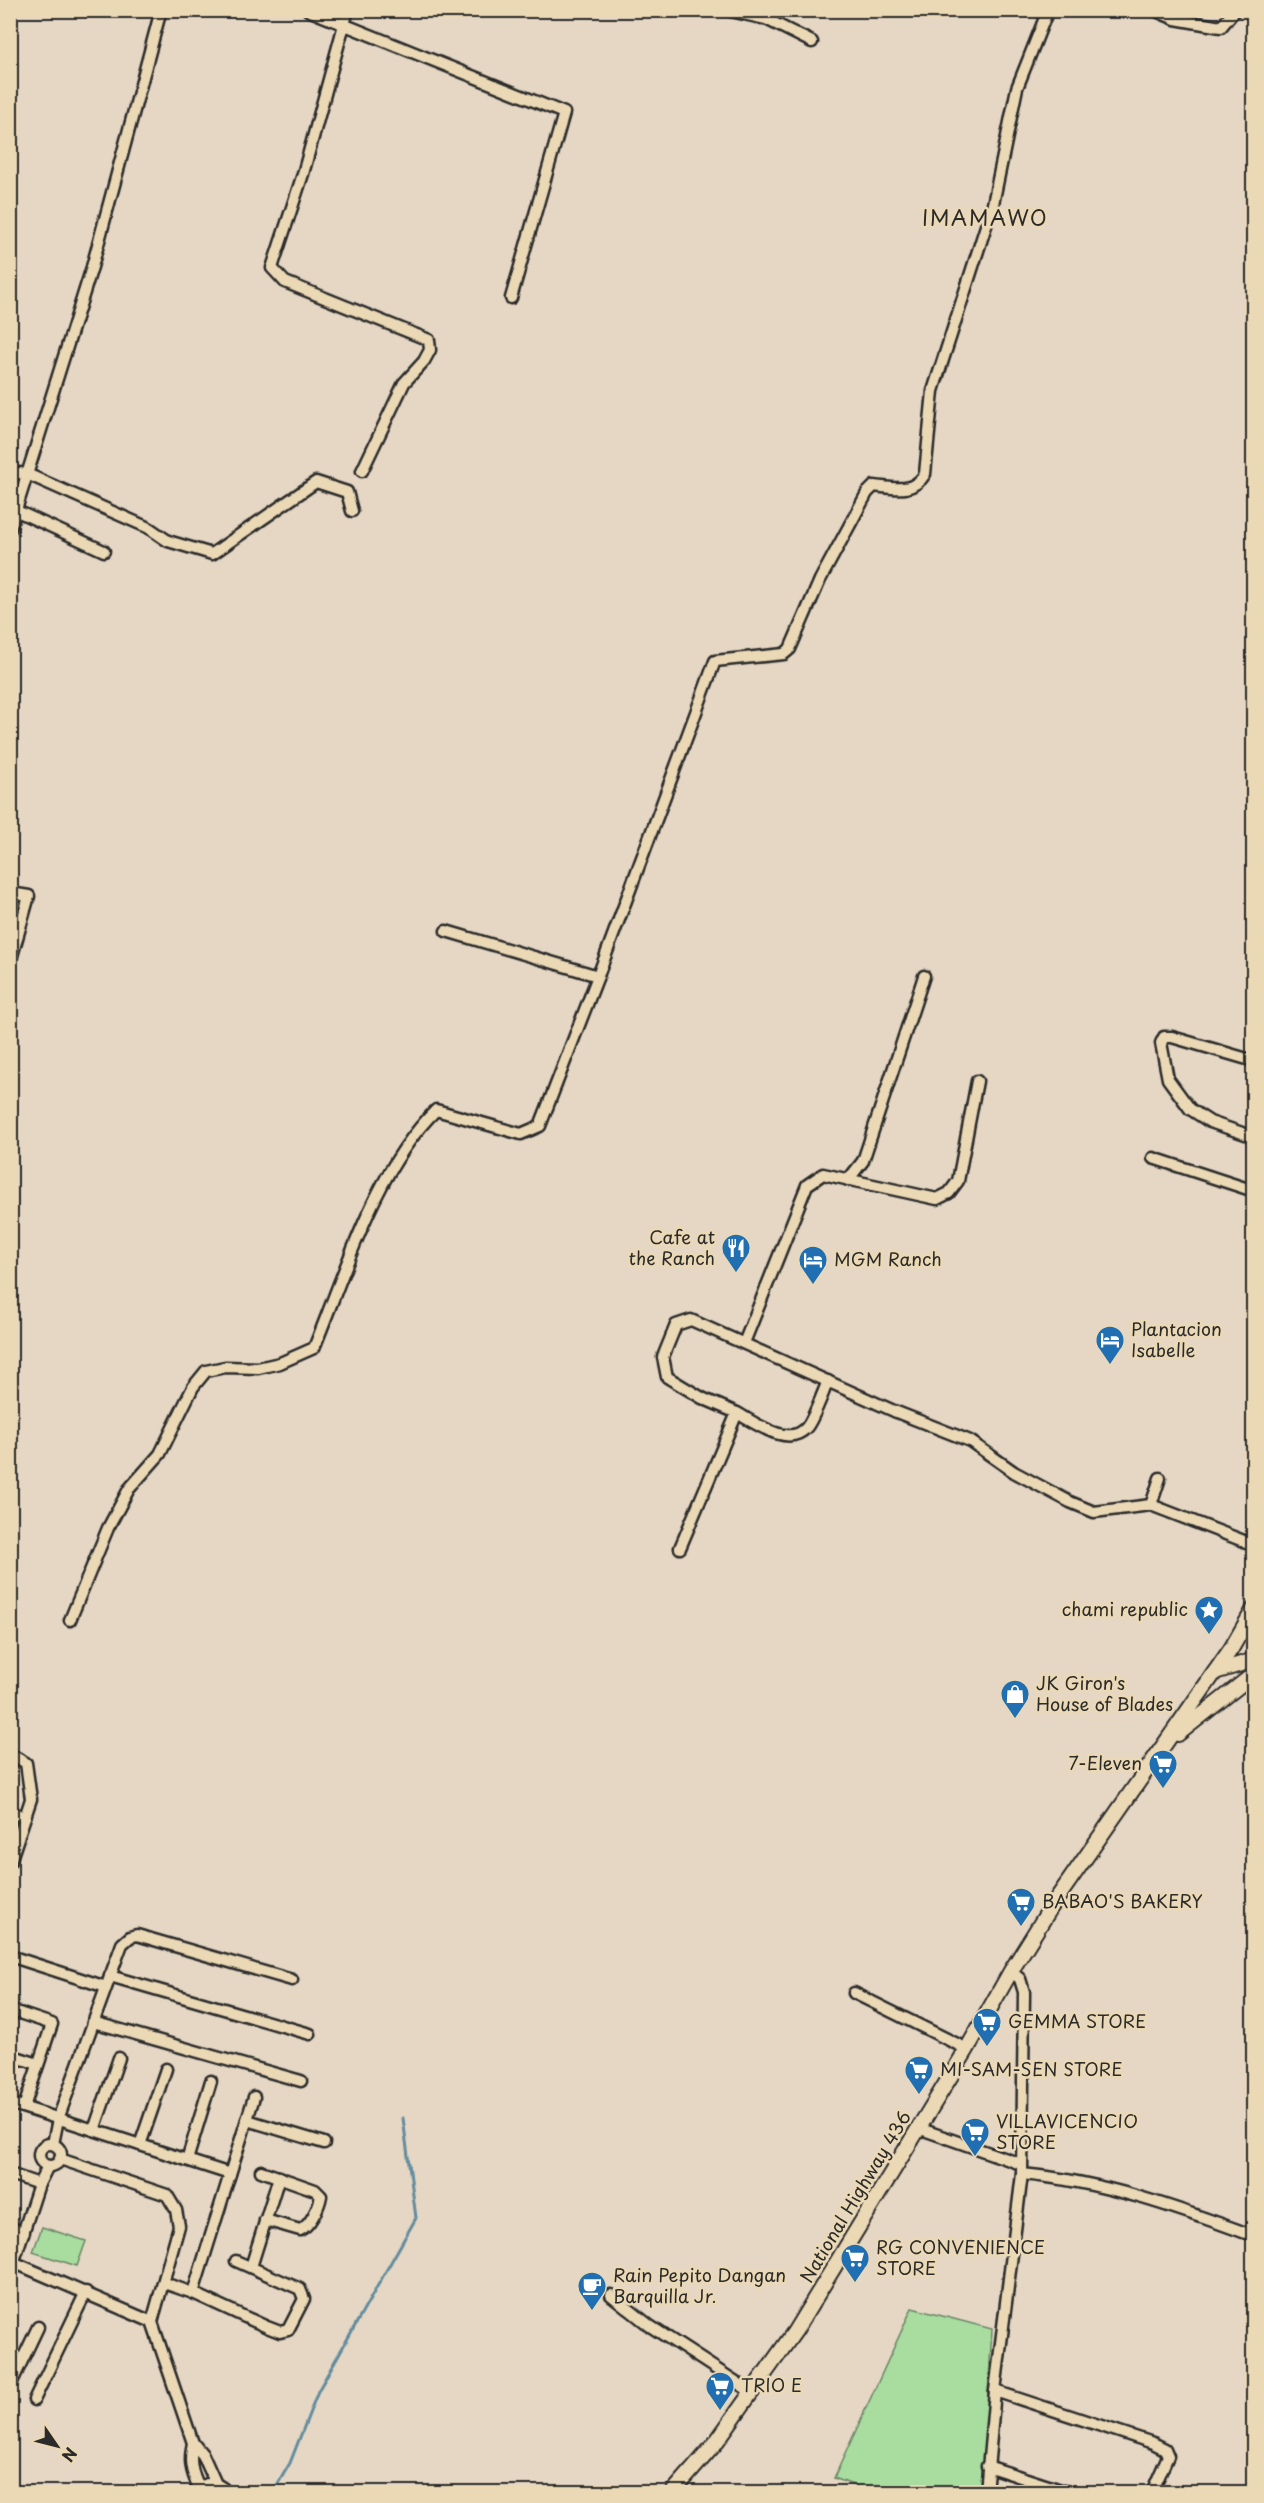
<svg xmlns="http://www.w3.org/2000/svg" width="1264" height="2503" font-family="'Playpen Sans',sans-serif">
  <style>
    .green { fill: #a8dd9f; stroke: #6a8465; stroke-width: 1.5 }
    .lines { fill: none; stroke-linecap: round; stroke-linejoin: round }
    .stream { stroke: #638c9e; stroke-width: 3 }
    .minor-casing { stroke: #2b2b2b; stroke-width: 15 }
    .major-casing { stroke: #2b2b2b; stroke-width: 18 }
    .minor { stroke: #ebd9b6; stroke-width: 10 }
    .major { stroke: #ebd9b6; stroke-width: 14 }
    .labels { text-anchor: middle; stroke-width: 5; stroke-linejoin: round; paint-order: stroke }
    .poi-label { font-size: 18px; fill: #2b2b2b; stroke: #ebd9b6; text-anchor: start }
    .street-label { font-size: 18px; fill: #2b2b2b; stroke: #ebd9b6 }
    .quarter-label { font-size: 21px; letter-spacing: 1.5px; fill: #2b2b2b; stroke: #ebd9b6 }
  </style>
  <rect width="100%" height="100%" fill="#e5d7c4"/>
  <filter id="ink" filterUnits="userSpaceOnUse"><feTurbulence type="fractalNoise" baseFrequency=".0167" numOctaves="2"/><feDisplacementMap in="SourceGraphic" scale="12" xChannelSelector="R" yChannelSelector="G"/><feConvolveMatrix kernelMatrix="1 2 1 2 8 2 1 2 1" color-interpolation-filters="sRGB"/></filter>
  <g filter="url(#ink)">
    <g class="green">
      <path d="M42,2227L86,2241L77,2266L33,2252Z"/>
      <path d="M912,2308L992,2329L982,2492H872L834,2478Z"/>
    </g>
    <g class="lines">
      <path class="stream" d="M273,2492L290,2463L318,2391L416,2218L403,2118"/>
      <g class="minor-casing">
        <g id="minor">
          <path d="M308,10L564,113L511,298"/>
          <path d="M348,10L303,174L272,268L285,282L429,340L430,350L424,361L404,383L362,471"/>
          <path d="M726,10L766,19L812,42"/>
          <path d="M1154,10L1175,19L1221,27L1235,10"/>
          <path d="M10,472L27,474L149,528L168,541L212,554L316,482L347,492L352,511"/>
          <path d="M17,511L104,551"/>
          <path d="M10,529L92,267L161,10"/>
          <path d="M10,893L29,896L10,963"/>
          <path d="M446,931L598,976"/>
          <path d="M1254,1061L1172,1037H1164L1161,1043L1168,1079L1190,1109L1210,1122L1254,1137"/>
          <path d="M1153,1158L1254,1191"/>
          <path d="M848,1180L863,1161L924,976"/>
          <path d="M744,1343L807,1185L823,1174L937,1199L949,1193L958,1181L977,1081"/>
          <path d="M737,1413C754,1422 788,1448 806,1428C813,1421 823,1392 828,1381"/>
          <path d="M1151,1505L1160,1478"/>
          <path d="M680,1548L737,1413L702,1398L667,1377L663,1357L676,1325L691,1320L894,1411L970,1441L1014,1472L1070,1502L1094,1512L1151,1505L1254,1545"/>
          <path d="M70,1620L108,1528L129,1489L160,1454L193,1387L206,1371L225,1367L258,1368L280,1363L314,1348C346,1270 375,1170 436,1110L521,1134L540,1126L598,976L715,661L784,654L790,649L820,580L867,493L874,486C894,488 913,494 925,474L933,391L993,204L1017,88L1048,10"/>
          <path d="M10,1754L26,1763L31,1799L10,1862"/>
          <path d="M10,1812L25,1817"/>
          <path d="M10,1956L106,1987"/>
          <path d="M110,1976L310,2034"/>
          <path d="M854,1993L967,2049"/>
          <path d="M10,2010L52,2024L24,2107"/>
          <path d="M93,2022L301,2081"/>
          <path d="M10,2055L38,2064"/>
          <path d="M10,2103L230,2174"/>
          <path d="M247,2120L324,2143"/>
          <path d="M918,2128L1021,2164"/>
          <path d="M94,2130L119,2058"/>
          <path d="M53,2144L58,2119L122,1944L130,1937L137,1935L292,1980"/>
          <circle cx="50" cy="2155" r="11"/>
          <path d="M140,2145L166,2069"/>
          <path d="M60,2159L167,2195L176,2210L179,2226L152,2322L193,2443L203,2455L216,2484"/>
          <path d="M187,2160L211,2081"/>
          <path d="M261,2171L315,2190L321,2196C319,2207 310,2226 300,2230L265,2220"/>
          <path d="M10,2174L39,2184"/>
          <path d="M1022,2174C1102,2181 1178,2208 1254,2236"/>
          <path d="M10,2228L24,2232"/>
          <path d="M13,2262L152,2322"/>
          <path d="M251,2267L279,2177"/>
          <path d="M10,2273L39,2184L48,2166"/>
          <path d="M164,2283L193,2293L267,2327L280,2332L288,2330L304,2299L300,2289L236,2261"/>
          <path d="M193,2293L254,2097"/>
          <path d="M611,2295L650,2326L753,2393"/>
          <path d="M10,2386L38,2327"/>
          <path d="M995,2391L1153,2443L1165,2449L1168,2456L1152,2492"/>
          <path d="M34,2400L86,2292"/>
          <path d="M193,2443C189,2461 191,2471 199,2488"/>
          <path d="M987,2466L1067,2492"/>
          <path d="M195,2492C205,2481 217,2481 227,2492"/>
          <path d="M986,2492L995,2391L1022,2174L1024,1992L1020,1979L1011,1971"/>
        </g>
      </g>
      <g class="major-casing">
        <g id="major">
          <path d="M1215,1672L1254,1660"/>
          <path d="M1178,1734L1254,1674"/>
          <path d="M673,2492L714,2445L795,2331L967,2049L1011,1971L1051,1907L1231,1649L1254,1609"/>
        </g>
      </g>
      <use href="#minor" class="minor"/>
      <use href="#major" class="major"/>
    </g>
  </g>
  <defs>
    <g id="restaurant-pin" transform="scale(1.5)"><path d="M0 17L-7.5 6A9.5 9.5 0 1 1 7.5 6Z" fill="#1f6fb2" stroke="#ebd9b6"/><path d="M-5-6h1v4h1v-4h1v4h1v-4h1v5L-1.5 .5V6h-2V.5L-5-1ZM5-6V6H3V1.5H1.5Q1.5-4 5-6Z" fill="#fff"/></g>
    <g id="hotel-pin" transform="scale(1.5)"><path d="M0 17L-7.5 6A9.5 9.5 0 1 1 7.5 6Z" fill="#1f6fb2" stroke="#ebd9b6"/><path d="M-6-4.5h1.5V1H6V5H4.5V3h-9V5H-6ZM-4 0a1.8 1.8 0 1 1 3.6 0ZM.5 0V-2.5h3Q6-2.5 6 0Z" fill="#fff"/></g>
    <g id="sight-pin" transform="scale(1.5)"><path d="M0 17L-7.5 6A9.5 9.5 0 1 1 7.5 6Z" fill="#1f6fb2" stroke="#ebd9b6"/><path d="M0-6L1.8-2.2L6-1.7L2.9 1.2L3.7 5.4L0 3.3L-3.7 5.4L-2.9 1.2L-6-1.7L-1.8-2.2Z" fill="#fff"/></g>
    <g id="shop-pin" transform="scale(1.5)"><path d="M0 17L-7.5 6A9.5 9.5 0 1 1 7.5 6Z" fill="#1f6fb2" stroke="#ebd9b6"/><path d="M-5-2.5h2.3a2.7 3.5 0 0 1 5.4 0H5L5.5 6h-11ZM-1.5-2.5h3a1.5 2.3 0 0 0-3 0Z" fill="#fff"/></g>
    <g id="supermarket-pin" transform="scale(1.5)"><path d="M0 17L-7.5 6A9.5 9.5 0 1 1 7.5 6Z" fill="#1f6fb2" stroke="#ebd9b6"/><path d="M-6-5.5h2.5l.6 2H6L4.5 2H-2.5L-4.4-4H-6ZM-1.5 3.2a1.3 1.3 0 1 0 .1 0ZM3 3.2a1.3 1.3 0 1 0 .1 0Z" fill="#fff"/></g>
    <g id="cafe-pin" transform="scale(1.5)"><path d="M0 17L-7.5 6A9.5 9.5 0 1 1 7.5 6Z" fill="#1f6fb2" stroke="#ebd9b6"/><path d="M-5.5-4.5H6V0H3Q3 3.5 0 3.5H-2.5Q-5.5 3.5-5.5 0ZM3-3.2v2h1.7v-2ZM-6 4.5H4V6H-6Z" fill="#fff"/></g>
  </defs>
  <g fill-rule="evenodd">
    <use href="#restaurant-pin" x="736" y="1248"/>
    <use href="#hotel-pin" x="813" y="1260"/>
    <use href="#hotel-pin" x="1110" y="1340"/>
    <use href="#sight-pin" x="1209" y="1610"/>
    <use href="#shop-pin" x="1015" y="1694"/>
    <use href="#supermarket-pin" x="1163" y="1764"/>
    <use href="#supermarket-pin" x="1021" y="1902"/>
    <use href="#supermarket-pin" x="987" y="2022"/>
    <use href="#supermarket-pin" x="919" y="2070"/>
    <use href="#supermarket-pin" x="975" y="2132"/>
    <use href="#supermarket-pin" x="855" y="2258"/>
    <use href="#cafe-pin" x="592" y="2286"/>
    <use href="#supermarket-pin" x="720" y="2386"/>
  </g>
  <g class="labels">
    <g class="poi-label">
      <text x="715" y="1244" text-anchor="end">Cafe at<tspan x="715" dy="21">the Ranch</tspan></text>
      <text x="834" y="1266">MGM Ranch</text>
      <text x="1131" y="1336">Plantacion<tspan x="1131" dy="21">Isabelle</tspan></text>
      <text x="1188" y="1616" text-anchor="end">chami republic</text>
      <text x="1036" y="1690">JK Giron's<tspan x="1036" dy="21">House of Blades</tspan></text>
      <text x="1142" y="1770" text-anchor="end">7-Eleven</text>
      <text x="1042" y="1908">BABAO'S BAKERY</text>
      <text x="1008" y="2028">GEMMA STORE</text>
      <text x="940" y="2076">MI-SAM-SEN STORE</text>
      <text x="996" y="2128">VILLAVICENCIO<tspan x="996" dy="21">STORE</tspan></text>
      <text x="876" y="2254">RG CONVENIENCE<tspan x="876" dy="21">STORE</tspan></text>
      <text x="613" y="2282">Rain Pepito Dangan<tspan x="613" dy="21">Barquilla Jr.</tspan></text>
      <text x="741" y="2392">TRIO E</text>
    </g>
    <g class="street-label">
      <text transform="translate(856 2197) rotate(-59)" y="6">National Highway 436</text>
    </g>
    <g class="quarter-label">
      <text x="985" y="226">IMAMAWO</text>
    </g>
  </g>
  <rect width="1264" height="2503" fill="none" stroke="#ebd9b6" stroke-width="36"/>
  <rect x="18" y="18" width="1228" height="2467" fill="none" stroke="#2b2b2b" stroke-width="2" filter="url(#ink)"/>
  <g transform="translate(57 2446) rotate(125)" stroke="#ebd9b6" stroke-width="4.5" paint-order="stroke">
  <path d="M0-4.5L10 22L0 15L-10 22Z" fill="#2b2b2b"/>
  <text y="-9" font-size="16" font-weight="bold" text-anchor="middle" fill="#2b2b2b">N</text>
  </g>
</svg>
